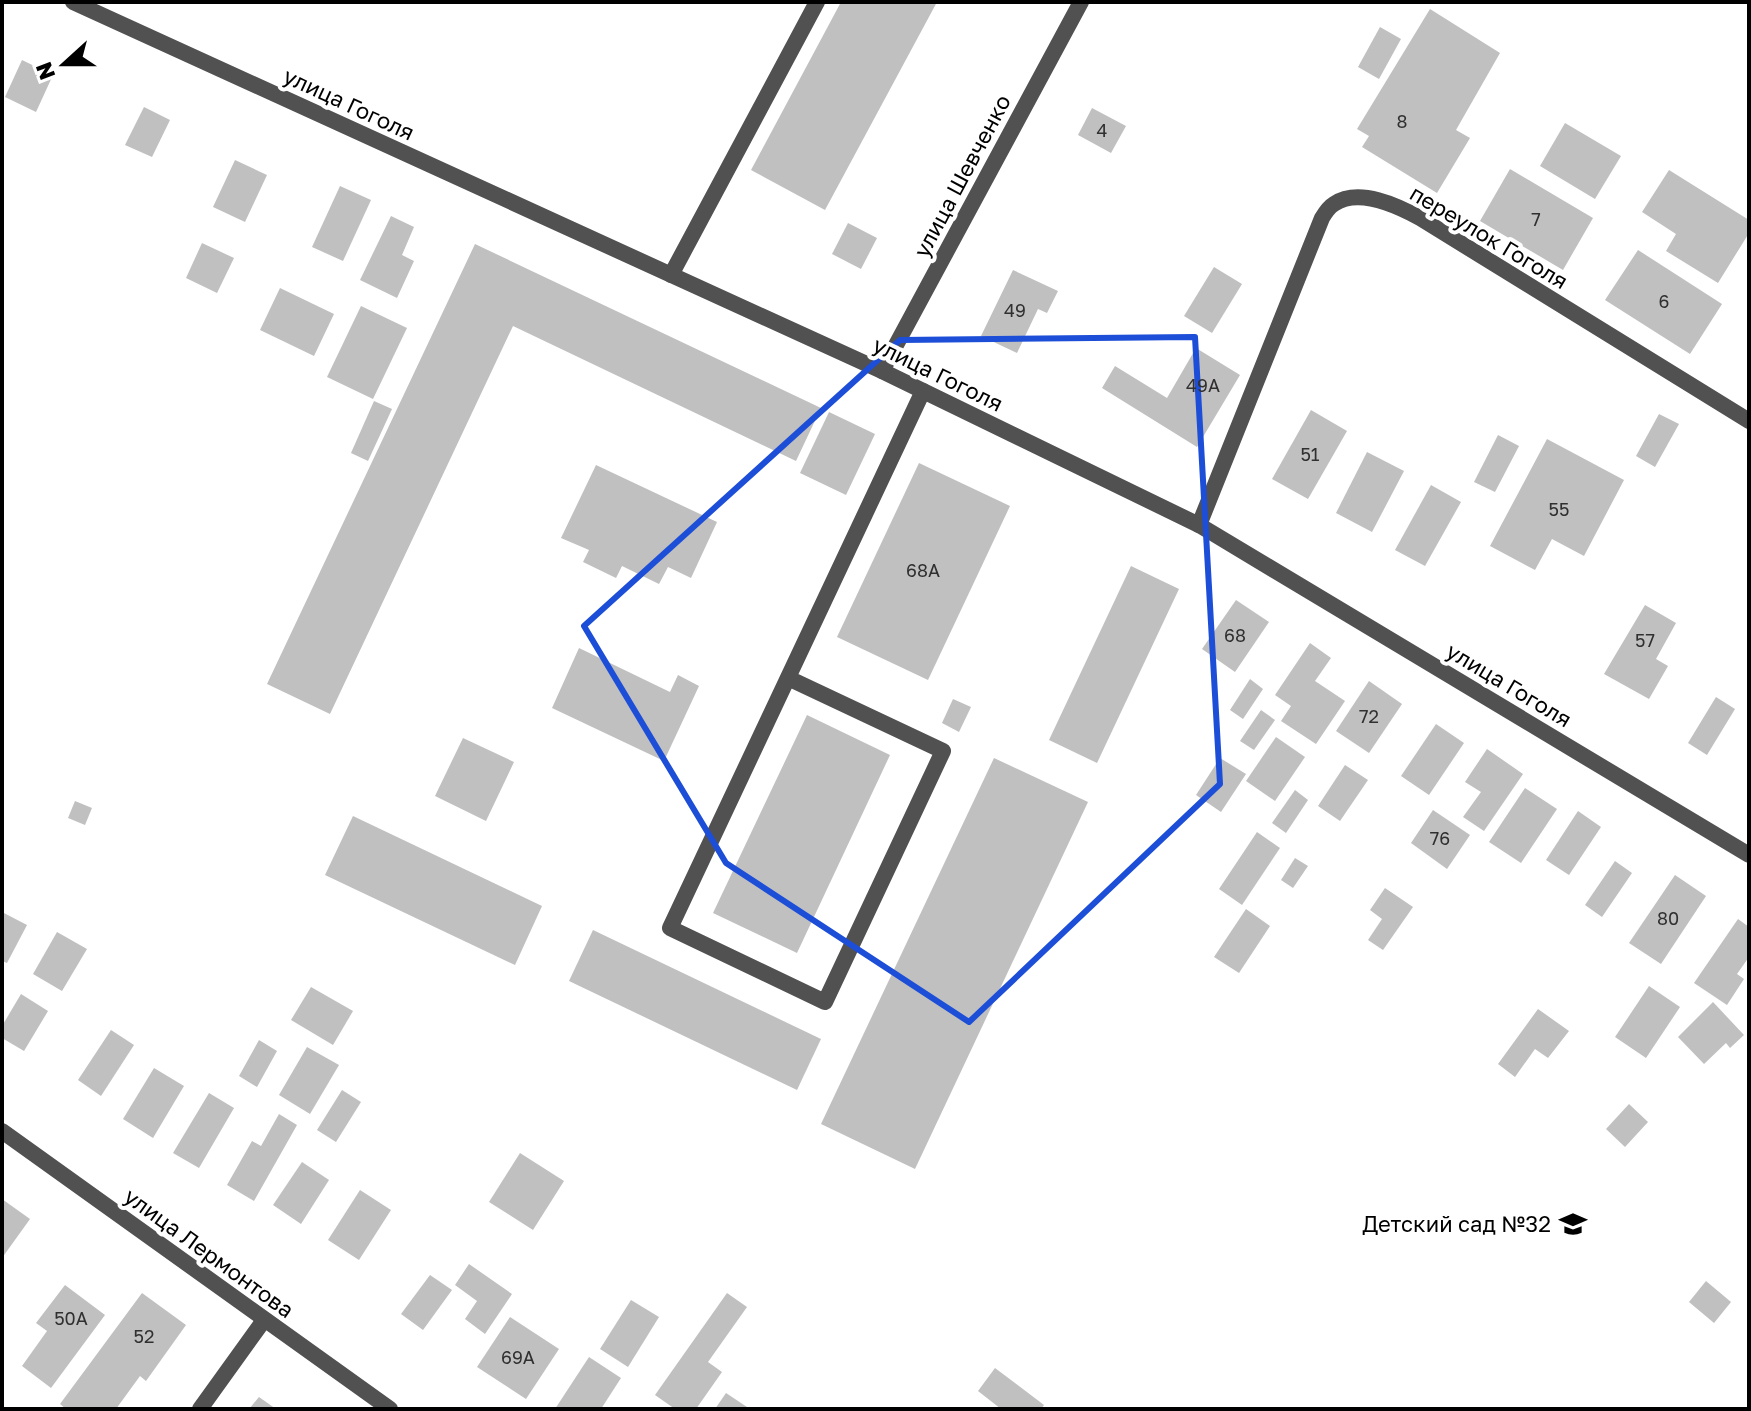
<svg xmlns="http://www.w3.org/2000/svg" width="1751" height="1411" font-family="'Golos Text',sans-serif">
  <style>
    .building { fill: #c0c0c0 }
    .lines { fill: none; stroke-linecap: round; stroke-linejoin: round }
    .service { stroke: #515151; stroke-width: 16 }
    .minor { stroke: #515151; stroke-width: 16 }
    .marked { fill: none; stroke: #1d4ed8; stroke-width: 6; stroke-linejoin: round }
    .labels { text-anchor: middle; stroke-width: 8; stroke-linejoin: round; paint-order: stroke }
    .number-label { font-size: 18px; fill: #303030 }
    .street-label { font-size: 22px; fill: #000; stroke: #fff }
    .poi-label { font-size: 22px; fill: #000; stroke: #fff; text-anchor: end }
  </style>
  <rect width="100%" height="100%" fill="#fff"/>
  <g class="building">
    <path d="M841,2H937L825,210L751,170Z"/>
    <path d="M1430,9L1500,53L1456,130L1470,138L1437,193L1362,147L1369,136L1357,129Z"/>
    <path d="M1380,27L1401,39L1379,79L1358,67Z"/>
    <path d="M22,60L53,75L36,112L5,97Z"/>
    <path d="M144,107L170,120L152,157L125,145Z"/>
    <path d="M1092,108L1126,126L1111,153L1078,135Z"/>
    <path d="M1565,123L1621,156L1595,199L1540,166Z"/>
    <path d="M235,160L267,175L245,222L213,207Z"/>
    <path d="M1510,169L1593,218L1563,270L1480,221Z"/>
    <path d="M1669,170L1749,220V233L1718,283L1666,251L1676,234L1642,212Z"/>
    <path d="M340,186L371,200L343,261L312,247Z"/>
    <path d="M391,216L414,227L402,255L414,261L397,298L360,280Z"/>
    <path d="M848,223L877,238L861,269L832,254Z"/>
    <path d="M202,243L234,258L217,293L186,278Z"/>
    <path d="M475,244L821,408L796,461L513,326L330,714L267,684Z"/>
    <path d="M1638,250L1722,304L1690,354L1605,300Z"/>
    <path d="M1214,267L1242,284L1212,333L1184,316Z"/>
    <path d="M1013,270L1058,291L1047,313L1038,309L1017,353L981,336Z"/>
    <path d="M280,288L334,314L314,356L260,330Z"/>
    <path d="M361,306L407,328L373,399L327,377Z"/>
    <path d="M1196,348L1240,375L1197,447L1102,388L1115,366L1167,398Z"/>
    <path d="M374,401L392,409L368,461L351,453Z"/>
    <path d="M1311,410L1347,431L1308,499L1272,479Z"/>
    <path d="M829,412L875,434L846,495L800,473Z"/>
    <path d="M1659,414L1679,424L1655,467L1636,456Z"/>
    <path d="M1498,435L1519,446L1495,492L1474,482Z"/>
    <path d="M1547,439L1624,480L1584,556L1552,539L1535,570L1490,546Z"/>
    <path d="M1367,452L1404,471L1372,532L1336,513Z"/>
    <path d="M919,463L1010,506L928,680L837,637Z"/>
    <path d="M596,465L717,522L691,578L668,567L659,584L622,566L616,578L583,562L589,550L561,538Z"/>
    <path d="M1431,485L1461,502L1425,566L1395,550Z"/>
    <path d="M1131,566L1179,589L1097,763L1049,740Z"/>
    <path d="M1236,600L1269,622L1235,672L1202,649Z"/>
    <path d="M1645,605L1676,623L1656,659L1668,666L1649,699L1604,674Z"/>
    <path d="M1310,643L1331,658L1315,681L1345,701L1316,744L1281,721L1291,706L1275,695Z"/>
    <path d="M579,648L670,692L678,675L699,686L664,761L552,708Z"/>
    <path d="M1250,679L1263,689L1243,719L1230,710Z"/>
    <path d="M1369,681L1402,704L1369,753L1336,731Z"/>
    <path d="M1716,697L1735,709L1707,755L1688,743Z"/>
    <path d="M953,699L971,707L959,732L942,723Z"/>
    <path d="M1261,710L1275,720L1254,750L1240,741Z"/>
    <path d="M807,715L890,755L797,953L713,913Z"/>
    <path d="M1436,724L1464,743L1429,795L1401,776Z"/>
    <path d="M1276,737L1305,757L1275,801L1246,781Z"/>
    <path d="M463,738L514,762L486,821L435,796Z"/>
    <path d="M1487,749L1523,774L1484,831L1463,817L1481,792L1465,782Z"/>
    <path d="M994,758L1088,802L915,1169L821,1124Z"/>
    <path d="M1220,758L1246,774L1221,812L1196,795Z"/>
    <path d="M1345,765L1368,780L1340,821L1318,806Z"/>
    <path d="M1525,788L1557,809L1521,863L1489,842Z"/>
    <path d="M1295,790L1308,800L1286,833L1272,823Z"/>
    <path d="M75,801L92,808L85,825L68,818Z"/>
    <path d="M1433,810L1470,835L1447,869L1411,843Z"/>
    <path d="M1578,811L1601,827L1569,875L1546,860Z"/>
    <path d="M353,816L542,906L515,965L325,875Z"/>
    <path d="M1257,832L1280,848L1242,905L1219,889Z"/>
    <path d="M1295,858L1308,866L1293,888L1281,880Z"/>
    <path d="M1615,861L1632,873L1602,917L1585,905Z"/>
    <path d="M1675,875L1706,896L1661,964L1629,943Z"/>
    <path d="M1385,888L1413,907L1383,950L1368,940L1382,919L1370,910Z"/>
    <path d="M1246,909L1270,926L1239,973L1214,957Z"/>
    <path d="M2,912L27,925L7,963L2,961Z"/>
    <path d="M1738,919L1749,927V957L1737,974L1744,979L1727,1005L1694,983Z"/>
    <path d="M593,930L821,1039L797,1090L569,981Z"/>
    <path d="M57,932L87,949L62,991L33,974Z"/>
    <path d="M1649,986L1680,1007L1646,1058L1615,1037Z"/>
    <path d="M311,987L353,1011L333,1045L291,1020Z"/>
    <path d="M21,994L48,1011L24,1051L2,1038V1026Z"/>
    <path d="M1713,1002L1744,1035L1730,1048L1726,1043L1704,1064L1678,1037Z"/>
    <path d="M1538,1009L1569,1031L1548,1058L1535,1049L1515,1077L1498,1064Z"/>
    <path d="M111,1030L134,1045L101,1096L78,1080Z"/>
    <path d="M259,1040L277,1051L257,1087L239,1076Z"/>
    <path d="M307,1047L339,1065L310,1114L279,1095Z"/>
    <path d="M154,1068L184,1086L153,1138L123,1119Z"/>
    <path d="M342,1090L361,1102L336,1142L317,1130Z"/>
    <path d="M209,1093L234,1108L199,1168L173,1153Z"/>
    <path d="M1629,1104L1648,1122L1625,1147L1606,1129Z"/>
    <path d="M279,1114L297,1125L254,1201L227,1185L252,1141L261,1146Z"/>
    <path d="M520,1153L564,1181L533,1230L489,1202Z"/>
    <path d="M302,1162L329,1180L301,1224L273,1205Z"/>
    <path d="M360,1190L391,1210L359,1260L328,1240Z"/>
    <path d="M2,1199L30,1219L2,1258Z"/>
    <path d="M469,1264L512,1294L485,1334L465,1319L477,1301L455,1285Z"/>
    <path d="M430,1275L452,1290L423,1330L401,1314Z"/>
    <path d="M1706,1281L1731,1302L1714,1323L1689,1302Z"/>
    <path d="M65,1285L105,1315L51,1388L22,1366L47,1331L36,1323Z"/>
    <path d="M142,1293L186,1325L146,1381L140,1376L116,1409H66L60,1404Z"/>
    <path d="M727,1293L747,1307L708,1362L722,1372L696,1409H675L655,1395Z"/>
    <path d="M631,1300L659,1317L628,1367L600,1349Z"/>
    <path d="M510,1317L559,1349L526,1399L477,1367Z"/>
    <path d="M589,1357L621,1378L601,1409H555Z"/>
    <path d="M995,1368L1044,1405L1041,1409H1001L978,1391Z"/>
    <path d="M726,1393L750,1409H715Z"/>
    <path d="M259,1397L276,1409H249Z"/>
  </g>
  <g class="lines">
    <g class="service">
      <path d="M671,275L817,2"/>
      <path d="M788,678L943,751L825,1002L670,928L923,391"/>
      <path d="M200,1409L264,1320"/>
    </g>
    <g class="minor">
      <path d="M73,2L882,371L1199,525L1749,855"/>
      <path d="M882,371L1081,2"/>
      <path d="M1199,525L1322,218C1325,213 1329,207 1334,204C1359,187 1398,206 1420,218L1749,421"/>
      <path d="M2,1131L390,1409"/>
    </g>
  </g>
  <path class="marked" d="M1195,337L1220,784L969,1022L726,863L584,626L900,340Z"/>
  <defs>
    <g id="school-bare" transform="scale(2.16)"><path d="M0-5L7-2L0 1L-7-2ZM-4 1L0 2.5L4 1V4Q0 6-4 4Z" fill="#000" stroke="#fff" stroke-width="2.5" paint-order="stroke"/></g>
  </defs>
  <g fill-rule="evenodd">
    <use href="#school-bare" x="1573" y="1224"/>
  </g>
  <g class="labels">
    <g class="number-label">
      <text x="1402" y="128">8</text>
      <text x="1102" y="137">4</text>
      <text x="1536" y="226">7</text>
      <text x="1664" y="308">6</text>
      <text x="1015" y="317">49</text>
      <text x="1203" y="392">49А</text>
      <text x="1310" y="461">51</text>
      <text x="1559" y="516">55</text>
      <text x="923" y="577">68А</text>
      <text x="1235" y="642">68</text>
      <text x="1645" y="647">57</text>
      <text x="1369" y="723">72</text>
      <text x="1440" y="845">76</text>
      <text x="1668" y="925">80</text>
      <text x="71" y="1325">50А</text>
      <text x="144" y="1343">52</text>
      <text x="518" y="1364">69А</text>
    </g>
    <g class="street-label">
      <text transform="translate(349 104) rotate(25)" y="8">улица Гоголя</text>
      <text transform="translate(962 176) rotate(-62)" y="8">улица Шевченко</text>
      <text transform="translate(1489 237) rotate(31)" y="8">переулок Гоголя</text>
      <text transform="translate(938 374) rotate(26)" y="8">улица Гоголя</text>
      <text transform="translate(1509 685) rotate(31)" y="8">улица Гоголя</text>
      <text transform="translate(209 1253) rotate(36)" y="8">улица Лермонтова</text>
    </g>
    <g class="poi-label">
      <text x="1551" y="1232">Детский сад №32</text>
    </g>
  </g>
  <rect width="1751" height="1411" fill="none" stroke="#000000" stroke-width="8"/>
  <g transform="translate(64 64) rotate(249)" stroke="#ffffff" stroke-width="6" paint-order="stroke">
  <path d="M0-6L14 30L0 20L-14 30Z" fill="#000000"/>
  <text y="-12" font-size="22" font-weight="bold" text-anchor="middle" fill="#000000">N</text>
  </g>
</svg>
